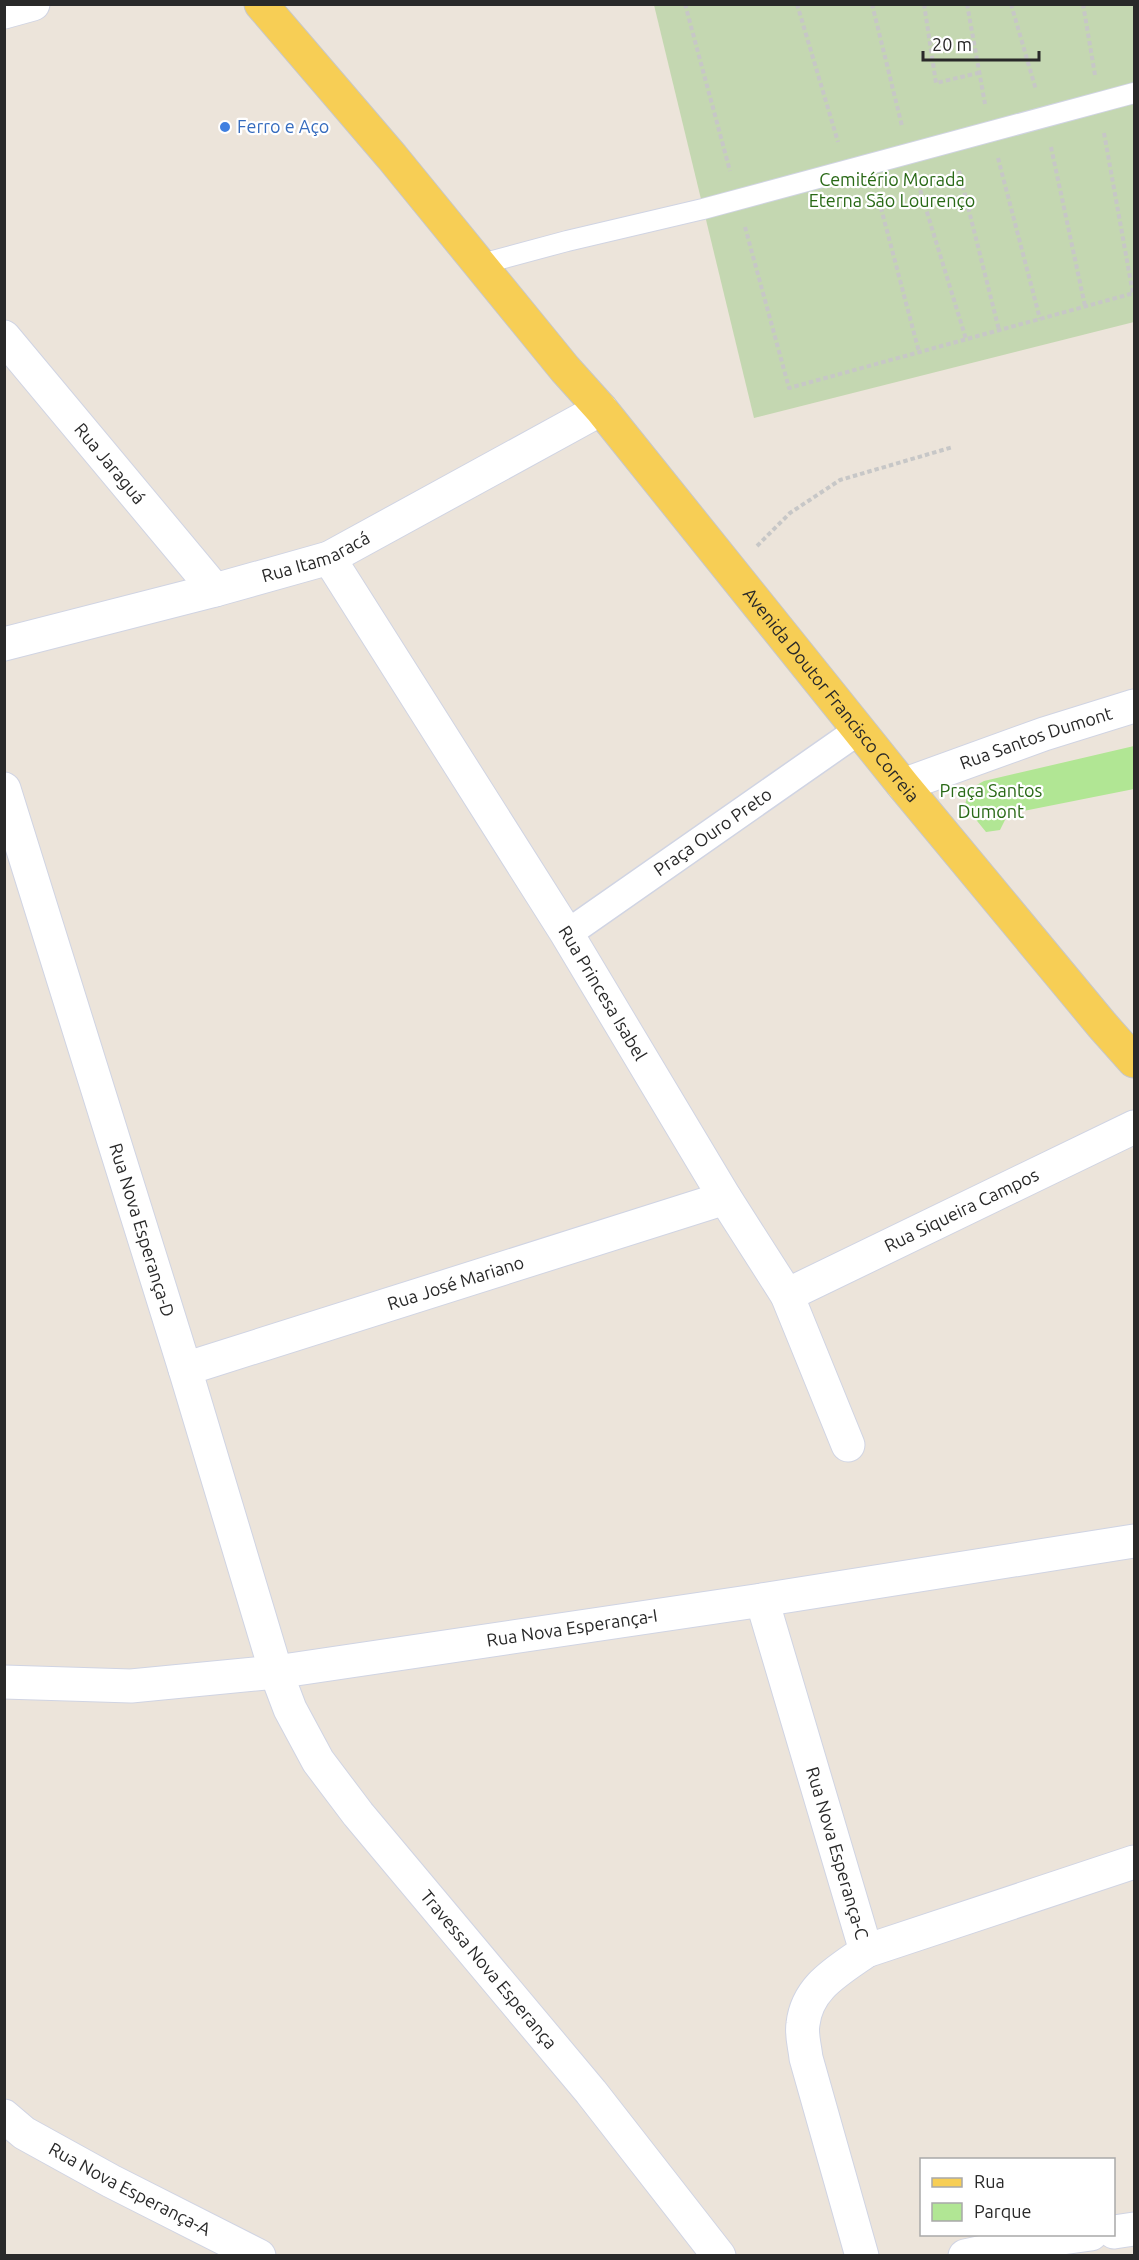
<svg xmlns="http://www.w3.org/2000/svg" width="1139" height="2260" font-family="Ubuntu,sans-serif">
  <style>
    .green { fill: #b1e694 }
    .cemetery { fill: #c4d7b1 }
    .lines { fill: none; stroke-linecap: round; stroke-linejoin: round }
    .service-casing { stroke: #d0d4e3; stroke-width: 22 }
    .pedestrian-casing { stroke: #d0d4e3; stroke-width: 31 }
    .minor-casing { stroke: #d0d4e3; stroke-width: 35 }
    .primary-casing { stroke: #c7c7c7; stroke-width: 35 }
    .path { stroke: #c7c7c7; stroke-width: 4; stroke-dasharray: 4.5 3; stroke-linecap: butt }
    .service { stroke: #fff; stroke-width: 20 }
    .pedestrian { stroke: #fff; stroke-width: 28 }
    .minor { stroke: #fff; stroke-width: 33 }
    .primary { stroke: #f7ce55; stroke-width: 33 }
    .shop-dot { fill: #3f7fe0; stroke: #fff; stroke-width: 2 }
    .labels { text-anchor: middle; stroke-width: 4.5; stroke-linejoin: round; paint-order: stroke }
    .shop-label { font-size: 18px; fill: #366cbe; stroke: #fff; text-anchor: start }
    .park-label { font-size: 18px; fill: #296916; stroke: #fff }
    .street-label { font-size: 18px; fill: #292929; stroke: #fff }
  </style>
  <rect width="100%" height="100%" fill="#ece4da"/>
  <path class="green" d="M1134,746V789L1008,814L1000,830L986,832L965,806C967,793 972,787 984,781Z"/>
  <path class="cemetery" d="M654,5H1134V322L754,418Z"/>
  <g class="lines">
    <g class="service-casing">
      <path id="service" d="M478,265L567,241L703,209L1134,93"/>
    </g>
    <g class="pedestrian-casing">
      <g id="pedestrian">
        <path id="s1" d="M567,934L859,730"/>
      </g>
    </g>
    <g class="minor-casing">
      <g id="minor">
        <path d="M4,12L33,4"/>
        <path id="s2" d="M4,337L215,590"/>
        <path id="s3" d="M329,558L567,934L725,1198L787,1295L848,1445"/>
        <path id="s4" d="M4,644L215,590L329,558L601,409"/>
        <path id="s5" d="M903,785L1044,734L1134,706"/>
        <path id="s6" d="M4,789L185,1369L276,1672L290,1709L318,1761L358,1814L591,2092L719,2256"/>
        <path id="s7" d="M787,1295L1134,1127"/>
        <path id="s8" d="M185,1369L725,1198"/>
        <path id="s9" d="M762,1600L866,1951C838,1971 807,1987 803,2024C801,2035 805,2047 806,2058L862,2256"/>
        <path id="s10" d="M4,1682L131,1686L276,1672L762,1600L1134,1541"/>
        <path d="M866,1951L1134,1862"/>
        <path id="s11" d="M4,2116L24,2133L111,2181L259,2256"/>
        <path d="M1114,2232L1134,2229"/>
        <path d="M965,2256L1026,2243L1091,2234"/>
      </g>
    </g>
    <g class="primary-casing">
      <g id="primary">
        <path id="s12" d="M261,4L392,157L565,369L601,409L903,785L1102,1025L1134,1061"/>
      </g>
    </g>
    <g class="path">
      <path d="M685,4L730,171"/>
      <path d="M797,4L838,142"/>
      <path d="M872,4L902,126"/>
      <path d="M924,4L936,83L978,73"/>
      <path d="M967,4L985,104"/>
      <path d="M1011,4L1036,90"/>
      <path d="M1083,4L1095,75"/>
      <path d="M1134,4V5"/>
      <path d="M1104,133L1133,294"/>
      <path d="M1051,147L1085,306"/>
      <path d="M998,158L1040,319"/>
      <path d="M959,171L999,330"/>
      <path d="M918,183L966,339"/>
      <path d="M877,193L919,352"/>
      <path d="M745,227L789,388L1134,293"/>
      <path d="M757,546L790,513L840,480L953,447"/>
    </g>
    <use href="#service" class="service"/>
    <use href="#pedestrian" class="pedestrian"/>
    <use href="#minor" class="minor"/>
    <use href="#primary" class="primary"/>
  </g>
  <circle class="shop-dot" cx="225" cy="127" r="6"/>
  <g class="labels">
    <g class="shop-label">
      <text x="237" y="133">Ferro e Aço</text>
    </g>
    <g class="park-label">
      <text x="892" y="186">Cemitério Morada<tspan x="892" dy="21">Eterna São Lourenço</tspan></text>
      <text x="991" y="797">Praça Santos<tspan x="991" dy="21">Dumont</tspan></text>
    </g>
    <g class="street-label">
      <text dy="6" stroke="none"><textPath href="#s2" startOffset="165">Rua Jaraguá</textPath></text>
      <text dy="6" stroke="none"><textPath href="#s4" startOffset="324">Rua Itamaracá</textPath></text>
      <text dy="6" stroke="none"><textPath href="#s12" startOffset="896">Avenida Doutor Francisco Correia</textPath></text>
      <text dy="6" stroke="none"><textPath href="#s5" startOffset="141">Rua Santos Dumont</textPath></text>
      <text dy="6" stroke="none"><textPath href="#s1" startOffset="178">Praça Ouro Preto</textPath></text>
      <text dy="6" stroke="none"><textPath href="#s3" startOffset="514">Rua Princesa Isabel</textPath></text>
      <text dy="6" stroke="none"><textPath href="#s7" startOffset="194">Rua Siqueira Campos</textPath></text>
      <text dy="6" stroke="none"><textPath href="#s6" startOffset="462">Rua Nova Esperança-D</textPath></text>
      <text dy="6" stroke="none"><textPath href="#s8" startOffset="284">Rua José Mariano</textPath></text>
      <text dy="6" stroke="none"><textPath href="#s10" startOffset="572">Rua Nova Esperança-I</textPath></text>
      <text dy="6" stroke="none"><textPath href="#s9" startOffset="264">Rua Nova Esperança-C</textPath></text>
      <text dy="6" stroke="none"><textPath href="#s6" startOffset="1292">Travessa Nova Esperança</textPath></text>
      <text dy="6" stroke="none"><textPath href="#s11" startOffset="146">Rua Nova Esperança-A</textPath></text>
    </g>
  </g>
  <rect width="1139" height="2260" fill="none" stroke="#292929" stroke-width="12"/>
  <rect x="920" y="2158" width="195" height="78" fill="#ffffff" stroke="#a9a9a9" stroke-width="1.5"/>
  <rect x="932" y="2178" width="30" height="9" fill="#f7ce55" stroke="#a9a9a9" stroke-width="1.5"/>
  <text x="974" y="2188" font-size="18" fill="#292929">Rua</text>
  <rect x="932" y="2203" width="30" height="18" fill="#b1e694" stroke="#a9a9a9" stroke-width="1.5"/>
  <text x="974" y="2218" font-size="18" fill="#292929">Parque</text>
  <path d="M923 51v9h116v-9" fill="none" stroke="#292929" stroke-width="3"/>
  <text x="932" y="51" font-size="18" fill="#292929" stroke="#ffffff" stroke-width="4.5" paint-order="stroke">20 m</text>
</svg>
